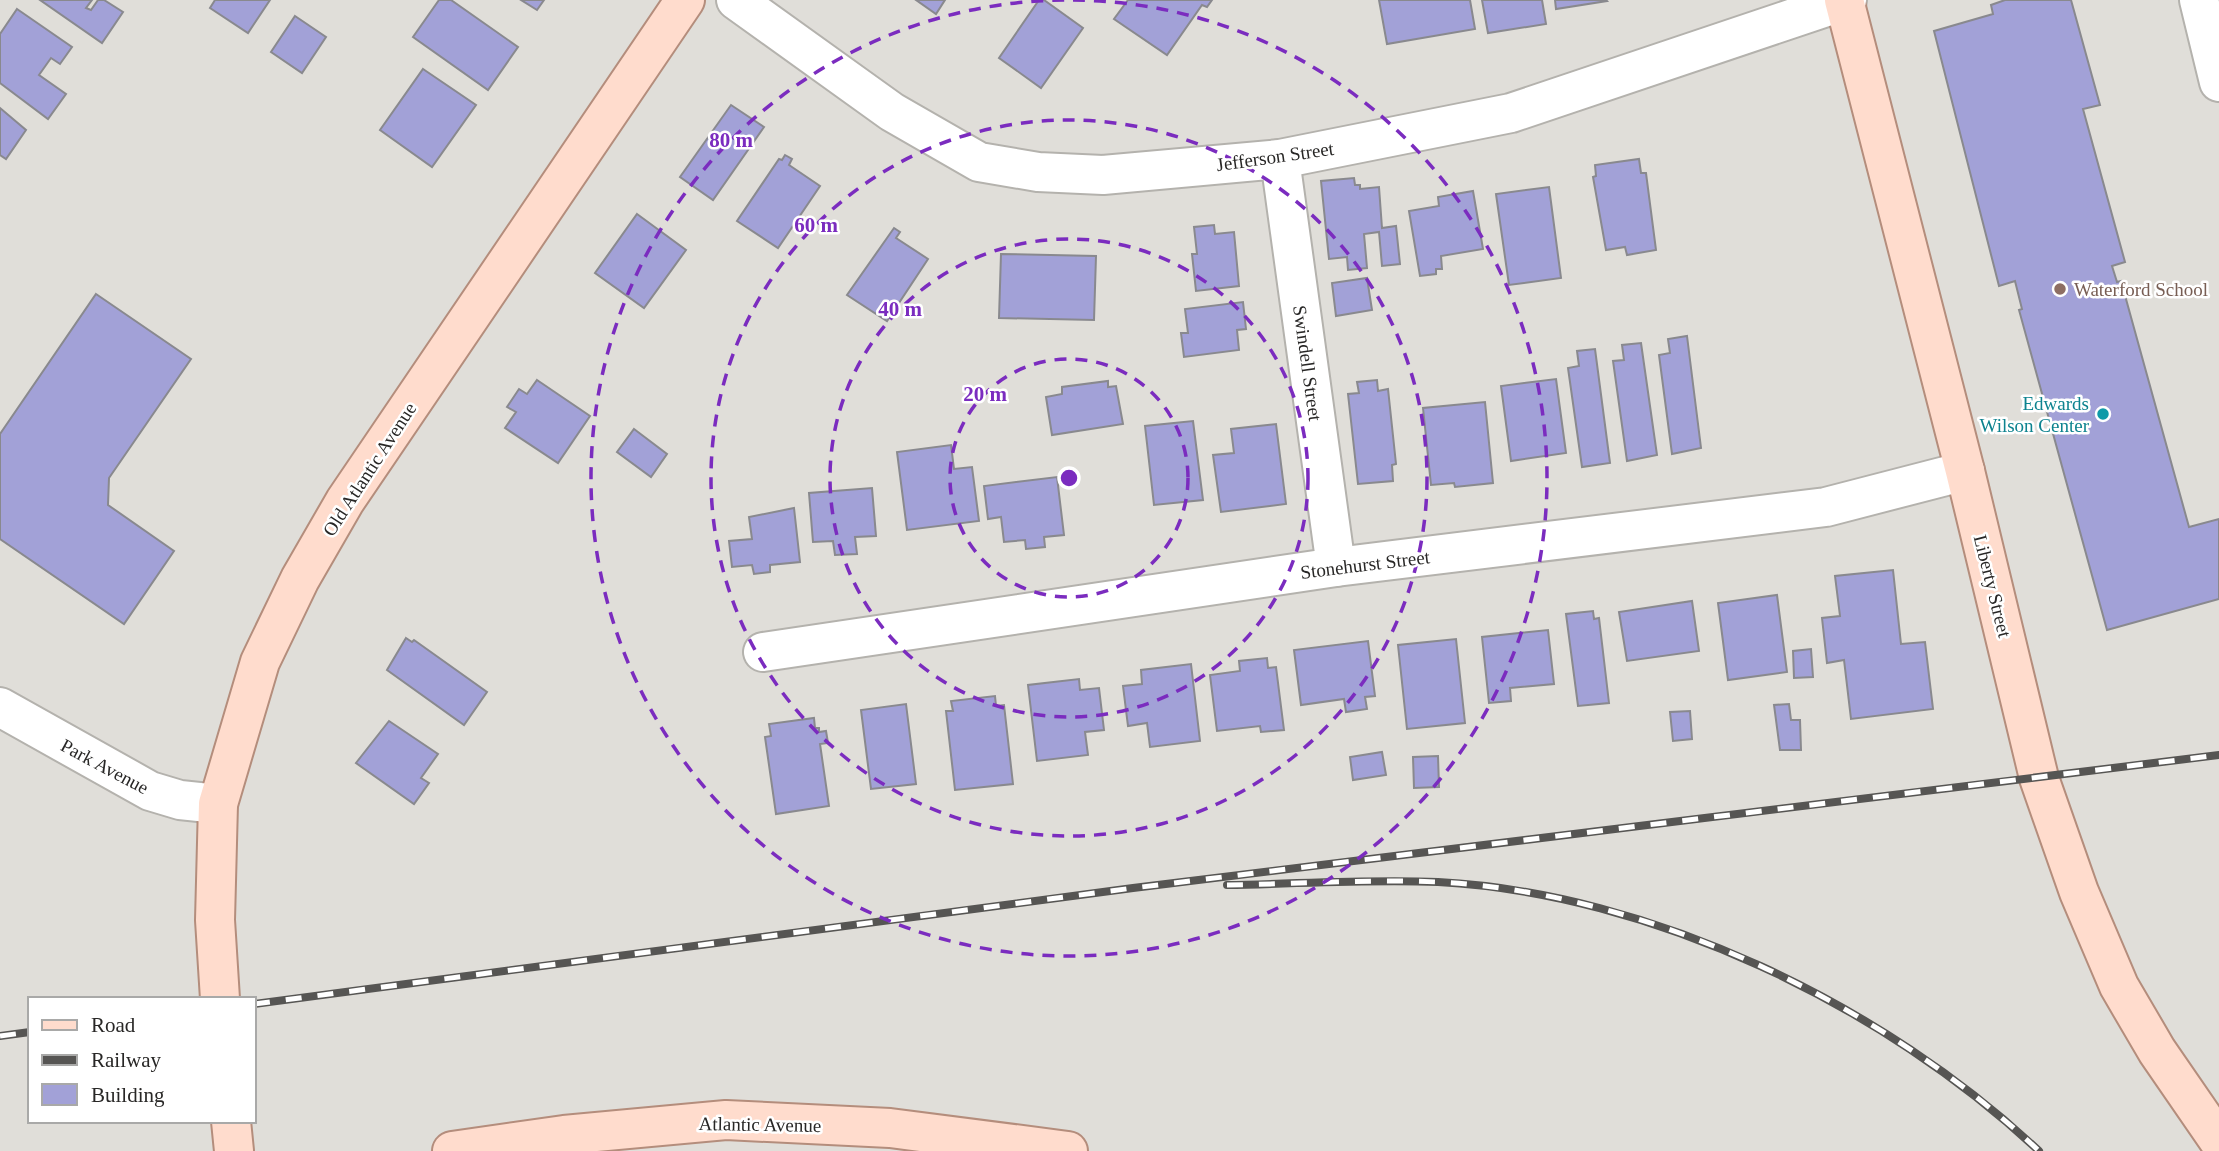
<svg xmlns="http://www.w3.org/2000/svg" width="2219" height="1151" font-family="Georgia,serif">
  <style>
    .building { fill: #a2a1d7; stroke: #89898e; stroke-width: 2 }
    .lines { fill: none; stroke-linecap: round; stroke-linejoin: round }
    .minor-casing { stroke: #b4b2ad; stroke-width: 42 }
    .major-casing { stroke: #b48d7c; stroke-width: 42 }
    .minor { stroke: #fff; stroke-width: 38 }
    .major { stroke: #ffdccd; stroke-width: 38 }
    .rail-casing { stroke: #565553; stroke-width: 8 }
    .rail { stroke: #fff; stroke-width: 5; stroke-dasharray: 16; stroke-linecap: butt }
    .ring { fill: none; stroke: #7b2cbf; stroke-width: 3.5; stroke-dasharray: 12 9 }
    .education-dot { fill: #8d6e63; stroke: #fff; stroke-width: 2.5 }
    .culture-dot { fill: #0f9aa8; stroke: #fff; stroke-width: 2.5 }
    .labels { text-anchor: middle; stroke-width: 5; stroke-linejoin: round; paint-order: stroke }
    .street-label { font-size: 19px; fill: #282726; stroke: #fff }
    .education-label { font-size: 19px; fill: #785e54; stroke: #fff; text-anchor: start }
    .culture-label { font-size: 19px; fill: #0d838f; stroke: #fff; text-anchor: end }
    .centre { fill: #7b2cbf; stroke: #fff; stroke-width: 3.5 }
    .ring-label { font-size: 21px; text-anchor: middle; font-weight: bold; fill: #7b2cbf; stroke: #fff; stroke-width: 5; stroke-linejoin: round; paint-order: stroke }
  </style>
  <rect width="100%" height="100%" fill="#e0ded9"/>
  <g class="building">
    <path d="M40,0H92L86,8L91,10L98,0H104L123,12L102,43Z"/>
    <path d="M215,0H270L248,33L210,8Z"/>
    <path d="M439,0H451L518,47L488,90L413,37Z"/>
    <path d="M521,0H544L537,10Z"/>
    <path d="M916,0H945L936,14Z"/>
    <path d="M1039,0H1044L1083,28L1041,88L999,58Z"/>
    <path d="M1128,0H1212L1207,7L1202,5L1167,55L1114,19Z"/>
    <path d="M1379,0H1470L1475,29L1387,44Z"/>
    <path d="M1482,0H1542L1546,24L1488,33Z"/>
    <path d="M1555,0H1606L1607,1L1556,9Z"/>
    <path d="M2005,0H2071L2100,105L2083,109L2125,262L2112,266L2117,282L2121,281L2189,527L2219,519V599L2107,630L2019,310L2022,309L2015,281L1999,286L1934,31L1993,14L1991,5Z"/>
    <path d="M17,9L72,47L60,64L51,58L39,75L66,94L48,119L0,83V34Z"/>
    <path d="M295,16L326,37L302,73L271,52Z"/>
    <path d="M423,69L476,105L432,167L380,130Z"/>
    <path d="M731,105L764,127L713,200L680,177Z"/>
    <path d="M0,108L26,130L6,159L0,155Z"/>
    <path d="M785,155L792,159L789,165L820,186L778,248L737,221L779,159L782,160Z"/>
    <path d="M1639,159L1641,173H1646L1656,250L1627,255L1625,247L1606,250L1593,177L1596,176L1595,165Z"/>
    <path d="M1354,178L1355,185H1360V189L1379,187L1382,228L1396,226L1400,264L1382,266L1379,232L1364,234L1367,268L1348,270L1347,257L1329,259L1321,181Z"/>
    <path d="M1549,187L1561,278L1509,285L1496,194Z"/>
    <path d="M1473,191L1483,249L1441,256L1442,269H1436V274L1420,276L1409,211L1439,206L1438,197Z"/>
    <path d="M637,214L686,250L644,308L595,273Z"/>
    <path d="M1214,225L1215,234L1234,232L1239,286L1196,291L1192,254H1197L1194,227Z"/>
    <path d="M894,228L900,232L896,238L928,259L887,321L847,295Z"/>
    <path d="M1001,254L1096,256L1094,320L999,318Z"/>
    <path d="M1367,278L1372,310L1336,316L1332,283Z"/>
    <path d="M96,294L191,359L109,478L108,505L174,551L124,624L0,539V434Z"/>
    <path d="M1243,302L1246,329L1237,330L1239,350L1184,357L1181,333H1188L1185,309Z"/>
    <path d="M1687,336L1701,448L1672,454L1659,355L1670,353L1668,339Z"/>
    <path d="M1641,343L1657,455L1627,461L1613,361L1624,360L1622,345Z"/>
    <path d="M1595,349L1610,463L1582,467L1568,368L1579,366L1577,351Z"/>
    <path d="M1556,379L1566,453L1511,461L1501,386Z"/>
    <path d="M537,380L590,416L558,463L505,428L516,412L507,407L519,389L527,394Z"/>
    <path d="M1377,380L1378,391L1388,389L1396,464L1392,465L1393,481L1358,484L1348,394L1359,393L1357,382Z"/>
    <path d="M1108,381V387L1116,386L1123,424L1052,435L1046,397L1062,394V387Z"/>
    <path d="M1485,402L1493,483L1455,487L1454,483L1431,485L1423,408Z"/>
    <path d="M1193,421L1203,500L1154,505L1145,426Z"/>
    <path d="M1276,424L1286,504L1221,512L1213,455L1234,453L1231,429Z"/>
    <path d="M634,429L667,454L651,477L617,452Z"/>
    <path d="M951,445L954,469L972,467L979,521L907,530L897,452Z"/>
    <path d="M1057,477L1064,535L1044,537L1045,547L1026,549L1025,540L1004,542L1001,517L988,519L984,486Z"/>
    <path d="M872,488L876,536L855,537L857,554L835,555L833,541L813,542L809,493Z"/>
    <path d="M794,508L800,562L770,565V572L754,574L752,565L732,567L729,541L752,539L749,517Z"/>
    <path d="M1893,570L1901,644L1925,642L1933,709L1851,719L1844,660L1827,663L1822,618L1840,616L1835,576Z"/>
    <path d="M1777,595L1787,672L1728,680L1718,603Z"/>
    <path d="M1692,601L1699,651L1627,661L1619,612Z"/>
    <path d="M1593,611L1594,619L1599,618L1609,703L1578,706L1566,614Z"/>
    <path d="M1548,630L1554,684L1510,688L1511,701L1489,703L1482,637Z"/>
    <path d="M406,638L412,642L414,640L487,692L464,725L387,670Z"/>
    <path d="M1456,639L1465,723L1407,729L1398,645Z"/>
    <path d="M1368,641L1375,696L1365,697L1367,709L1346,712L1344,699L1301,705L1294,650Z"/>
    <path d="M1811,649L1813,677L1794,678L1793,651Z"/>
    <path d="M1267,658L1268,668L1276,667L1284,730L1261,732L1260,726L1217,731L1210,675L1240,671L1239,661Z"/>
    <path d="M1191,664L1200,741L1150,747L1147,723L1128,726L1123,686L1142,684L1141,670Z"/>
    <path d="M1079,679L1080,690L1099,688L1104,730L1085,732L1088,755L1037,761L1028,685Z"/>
    <path d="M995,696L996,706L1004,705L1013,784L955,790L946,711H953L951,701Z"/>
    <path d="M906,704L916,784L871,789L861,710Z"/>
    <path d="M1789,704L1791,720H1800L1801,750H1780L1774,705Z"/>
    <path d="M1690,711L1692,739L1673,741L1670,712Z"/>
    <path d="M814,718L815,728H819V732L826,731L828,743L820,744L829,806L776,814L765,737L771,736L769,724Z"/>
    <path d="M389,721L438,754L421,778L429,783L414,804L356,763Z"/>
    <path d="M1382,752L1386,775L1353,780L1350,757Z"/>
    <path d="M1438,756L1439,787L1414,788L1413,757Z"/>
  </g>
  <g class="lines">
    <g class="minor-casing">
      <g id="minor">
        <path d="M736,0L892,112L979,162L1038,172L1103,175L1280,159L1511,113L1847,0"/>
        <path d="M2199,0L2219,82"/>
        <path d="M1280,159L1336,567"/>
        <path d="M763,652L1336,567L1826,507L1965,471"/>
        <path d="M0,707L150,791L180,800L218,804"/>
      </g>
    </g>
    <g class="major-casing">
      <g id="major">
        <path d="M1844,0L1965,471L2039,778L2079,892L2119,986L2157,1051L2219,1141"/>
        <path d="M220,999L215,920L218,804L260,662L300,579L345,501L685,0"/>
        <path d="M231,1121L234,1151"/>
        <path d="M452,1151L564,1135L726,1120L890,1128L1068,1151"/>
      </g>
    </g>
    <use href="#minor" class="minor"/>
    <use href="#major" class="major"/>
    <g class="rail-casing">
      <g id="rail">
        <path d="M1227,885C1297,884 1368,879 1438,882C1652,893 1885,1006 2039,1151"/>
        <path d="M254,1004L1133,888L2219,755"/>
        <path d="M0,1036L30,1032"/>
      </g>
    </g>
    <use href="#rail" class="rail"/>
  </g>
  <g class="ring">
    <circle cx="1069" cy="478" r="119"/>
    <circle cx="1069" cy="478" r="239"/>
    <circle cx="1069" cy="478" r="358"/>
    <path d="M1073 0A478 478 0 1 1 1065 0"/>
  </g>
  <circle class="education-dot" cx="2060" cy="289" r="7"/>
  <circle class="culture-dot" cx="2103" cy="414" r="7"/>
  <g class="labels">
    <g class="street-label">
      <text transform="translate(1275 156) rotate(-8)" y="7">Jefferson Street</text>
      <text transform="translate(1308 363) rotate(82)" y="7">Swindell Street</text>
      <text transform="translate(369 469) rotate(-57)" y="7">Old Atlantic Avenue</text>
      <text transform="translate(1365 564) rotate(-7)" y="7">Stonehurst Street</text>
      <text transform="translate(1993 586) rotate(76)" y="7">Liberty Street</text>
      <text transform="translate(105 766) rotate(28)" y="7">Park Avenue</text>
      <text transform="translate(760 1124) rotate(1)" y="7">Atlantic Avenue</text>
    </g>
    <g class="education-label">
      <text x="2074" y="296">Waterford School</text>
    </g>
    <g class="culture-label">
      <text x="2089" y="410">Edwards<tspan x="2089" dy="22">Wilson Center</tspan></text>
    </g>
  </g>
  <circle cx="1069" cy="478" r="10" class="centre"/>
  <g class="ring-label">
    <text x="731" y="147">80 m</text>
    <text x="816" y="232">60 m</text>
    <text x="900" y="316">40 m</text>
    <text x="985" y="401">20 m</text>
  </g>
  <rect x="28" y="997" width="228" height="126" fill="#ffffff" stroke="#a9a9a8" stroke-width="2"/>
  <rect x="42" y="1020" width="35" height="10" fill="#ffdccd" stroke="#a9a9a8" stroke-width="2"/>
  <text x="91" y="1032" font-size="21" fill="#282726">Road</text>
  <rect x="42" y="1055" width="35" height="10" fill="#565553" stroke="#a9a9a8" stroke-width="2"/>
  <text x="91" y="1067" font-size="21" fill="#282726">Railway</text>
  <rect x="42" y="1084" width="35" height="21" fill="#a2a1d7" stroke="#a9a9a8" stroke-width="2"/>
  <text x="91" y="1102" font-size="21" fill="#282726">Building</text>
</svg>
